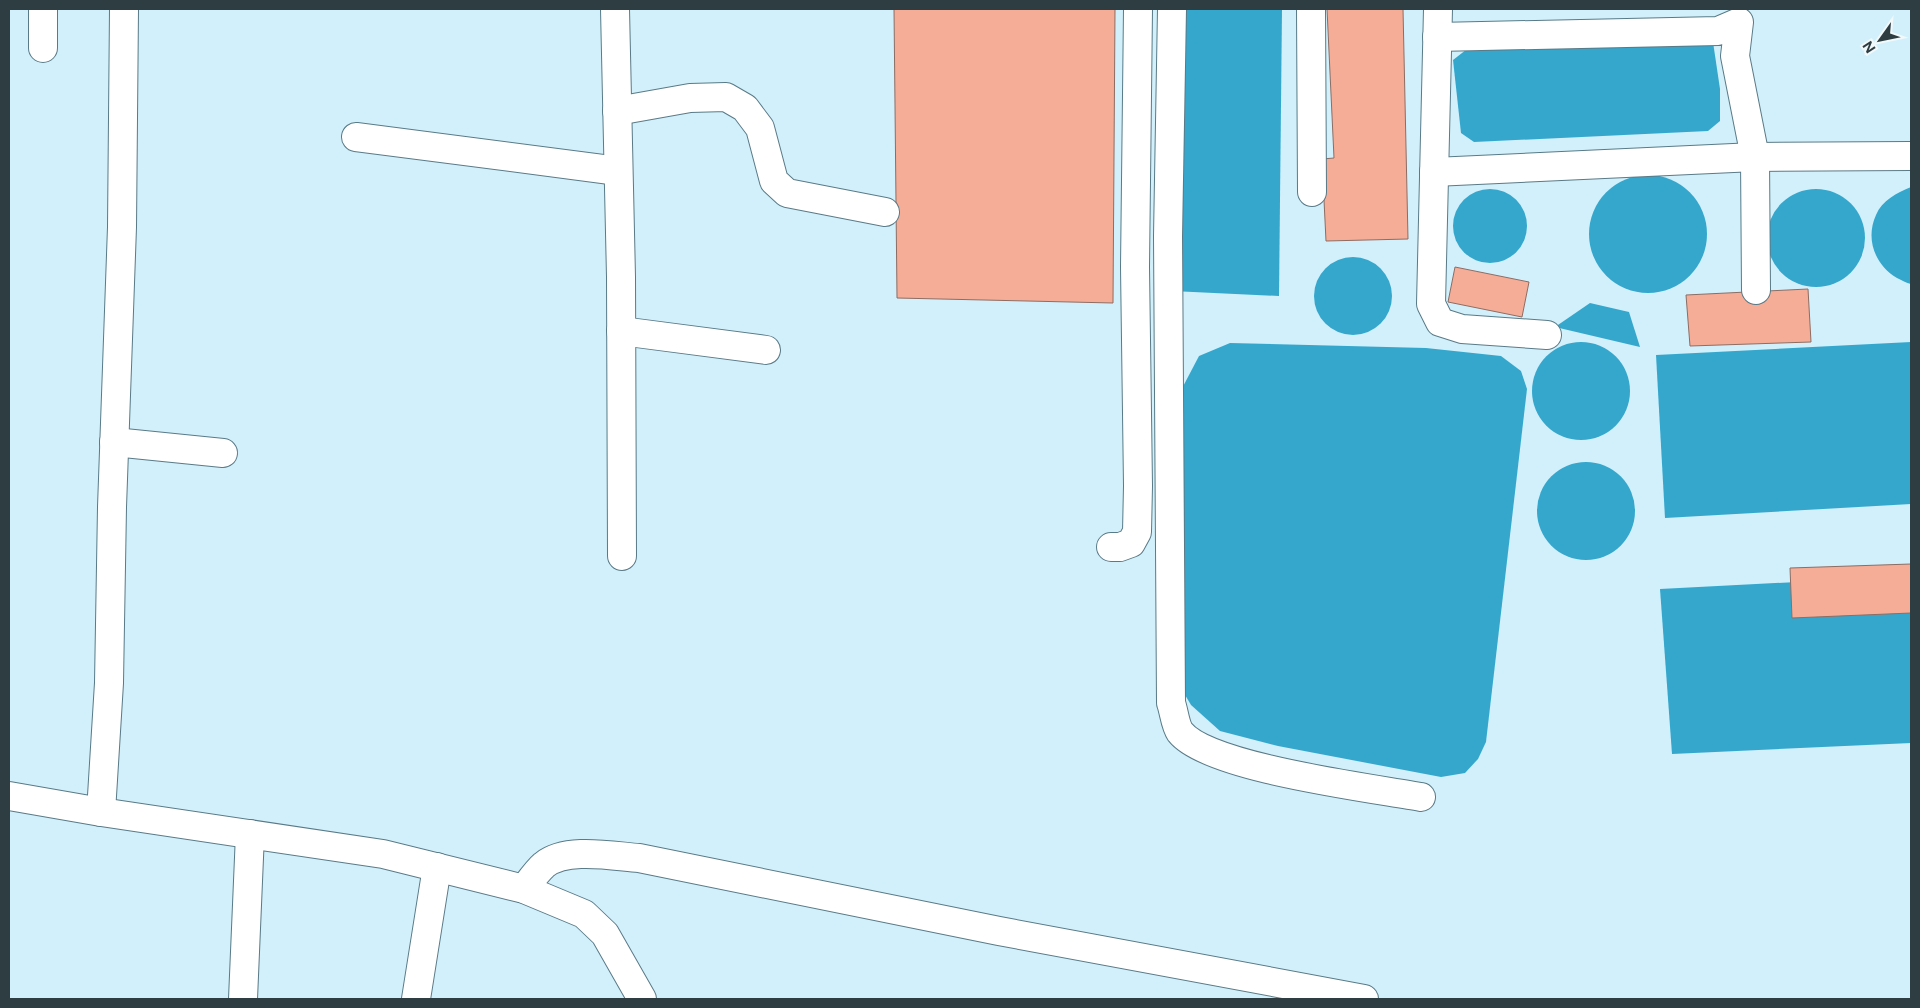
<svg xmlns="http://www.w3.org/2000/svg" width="1920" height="1008" font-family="'Public Sans',sans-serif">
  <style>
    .water { fill: #35a7cc }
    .building { fill: #f5ad97; stroke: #8d6d63 }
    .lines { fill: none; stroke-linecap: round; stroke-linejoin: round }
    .minor-casing { stroke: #597a87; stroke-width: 30 }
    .minor { stroke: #fff; stroke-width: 28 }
  </style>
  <rect width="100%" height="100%" fill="#d2f0fb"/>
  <g class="water">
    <path d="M1178,9H1282L1279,296L1172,291Z"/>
    <path d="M1713,42L1720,89V121L1708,131L1474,142L1461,133L1453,60L1471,46Z"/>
    <circle cx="1648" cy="234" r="59"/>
    <path d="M1911,187V284C1906,283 1902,280 1897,278C1875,265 1865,239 1876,215C1882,200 1897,193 1911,187Z"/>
    <circle cx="1490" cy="226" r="37"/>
    <circle cx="1816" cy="238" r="49"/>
    <circle cx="1353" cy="296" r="39"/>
    <path d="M1590,303L1629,312L1640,347L1555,327Z"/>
    <path d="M1911,342V504L1665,518L1656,355Z"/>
    <circle cx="1581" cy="391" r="49"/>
    <path d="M1230,343L1426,348L1501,356L1521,371L1527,389L1486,742L1478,759L1465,773L1441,777L1278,746L1220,731L1191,705L1178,683V396L1199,356Z"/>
    <circle cx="1586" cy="511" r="49"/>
    <path d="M1911,576V743L1672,754L1660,589Z"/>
  </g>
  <g class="building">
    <path d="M894,9H1115L1113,303L897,298Z"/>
    <path d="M1327,9H1403L1408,239L1326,241L1322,159L1334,158Z"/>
    <path d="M1455,267L1529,282L1522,317L1448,302Z"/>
    <path d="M1808,289L1811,342L1690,346L1686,295Z"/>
    <path d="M1911,564V613L1792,618L1790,568Z"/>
  </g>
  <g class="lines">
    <g class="minor-casing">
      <g id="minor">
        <path d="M43,9V48"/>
        <path d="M615,9L621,277L622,556"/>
        <path d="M1172,9L1168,236L1171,703C1174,711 1175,725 1180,732C1208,768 1372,788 1421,797"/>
        <path d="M1311,9L1312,192"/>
        <path d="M1438,9L1431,304L1440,322L1462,329L1547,335"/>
        <path d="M1437,37L1718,31L1739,22L1735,56L1755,157L1756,290"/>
        <path d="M617,111L690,98L726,97L745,108L760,128L774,181L787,193L885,212"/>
        <path d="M356,137L618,171"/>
        <path d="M1434,172L1755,157L1911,156"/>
        <path d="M621,331L766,350"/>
        <path d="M114,442L223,453"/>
        <path d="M1111,547H1120L1131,543L1137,532L1138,486L1135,267L1138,9"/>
        <path d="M9,796L101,812L383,854L524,889L584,914L605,934L642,999"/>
        <path d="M101,812L109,683L112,507L122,227L124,9"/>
        <path d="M524,889C530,881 537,871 544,865C566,847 612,856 639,858L999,931L1364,999"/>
        <path d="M243,999L250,834"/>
        <path d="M416,999L437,867"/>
      </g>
    </g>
    <use href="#minor" class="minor"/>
  </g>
  <rect width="1920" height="1008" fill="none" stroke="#2e3d42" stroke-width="20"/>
  <g transform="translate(1880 40) rotate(237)" stroke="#f1f9fb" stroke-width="4" paint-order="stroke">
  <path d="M0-4L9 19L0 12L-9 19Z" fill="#2e3d42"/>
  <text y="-8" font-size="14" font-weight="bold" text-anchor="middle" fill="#2e3d42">N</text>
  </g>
</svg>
